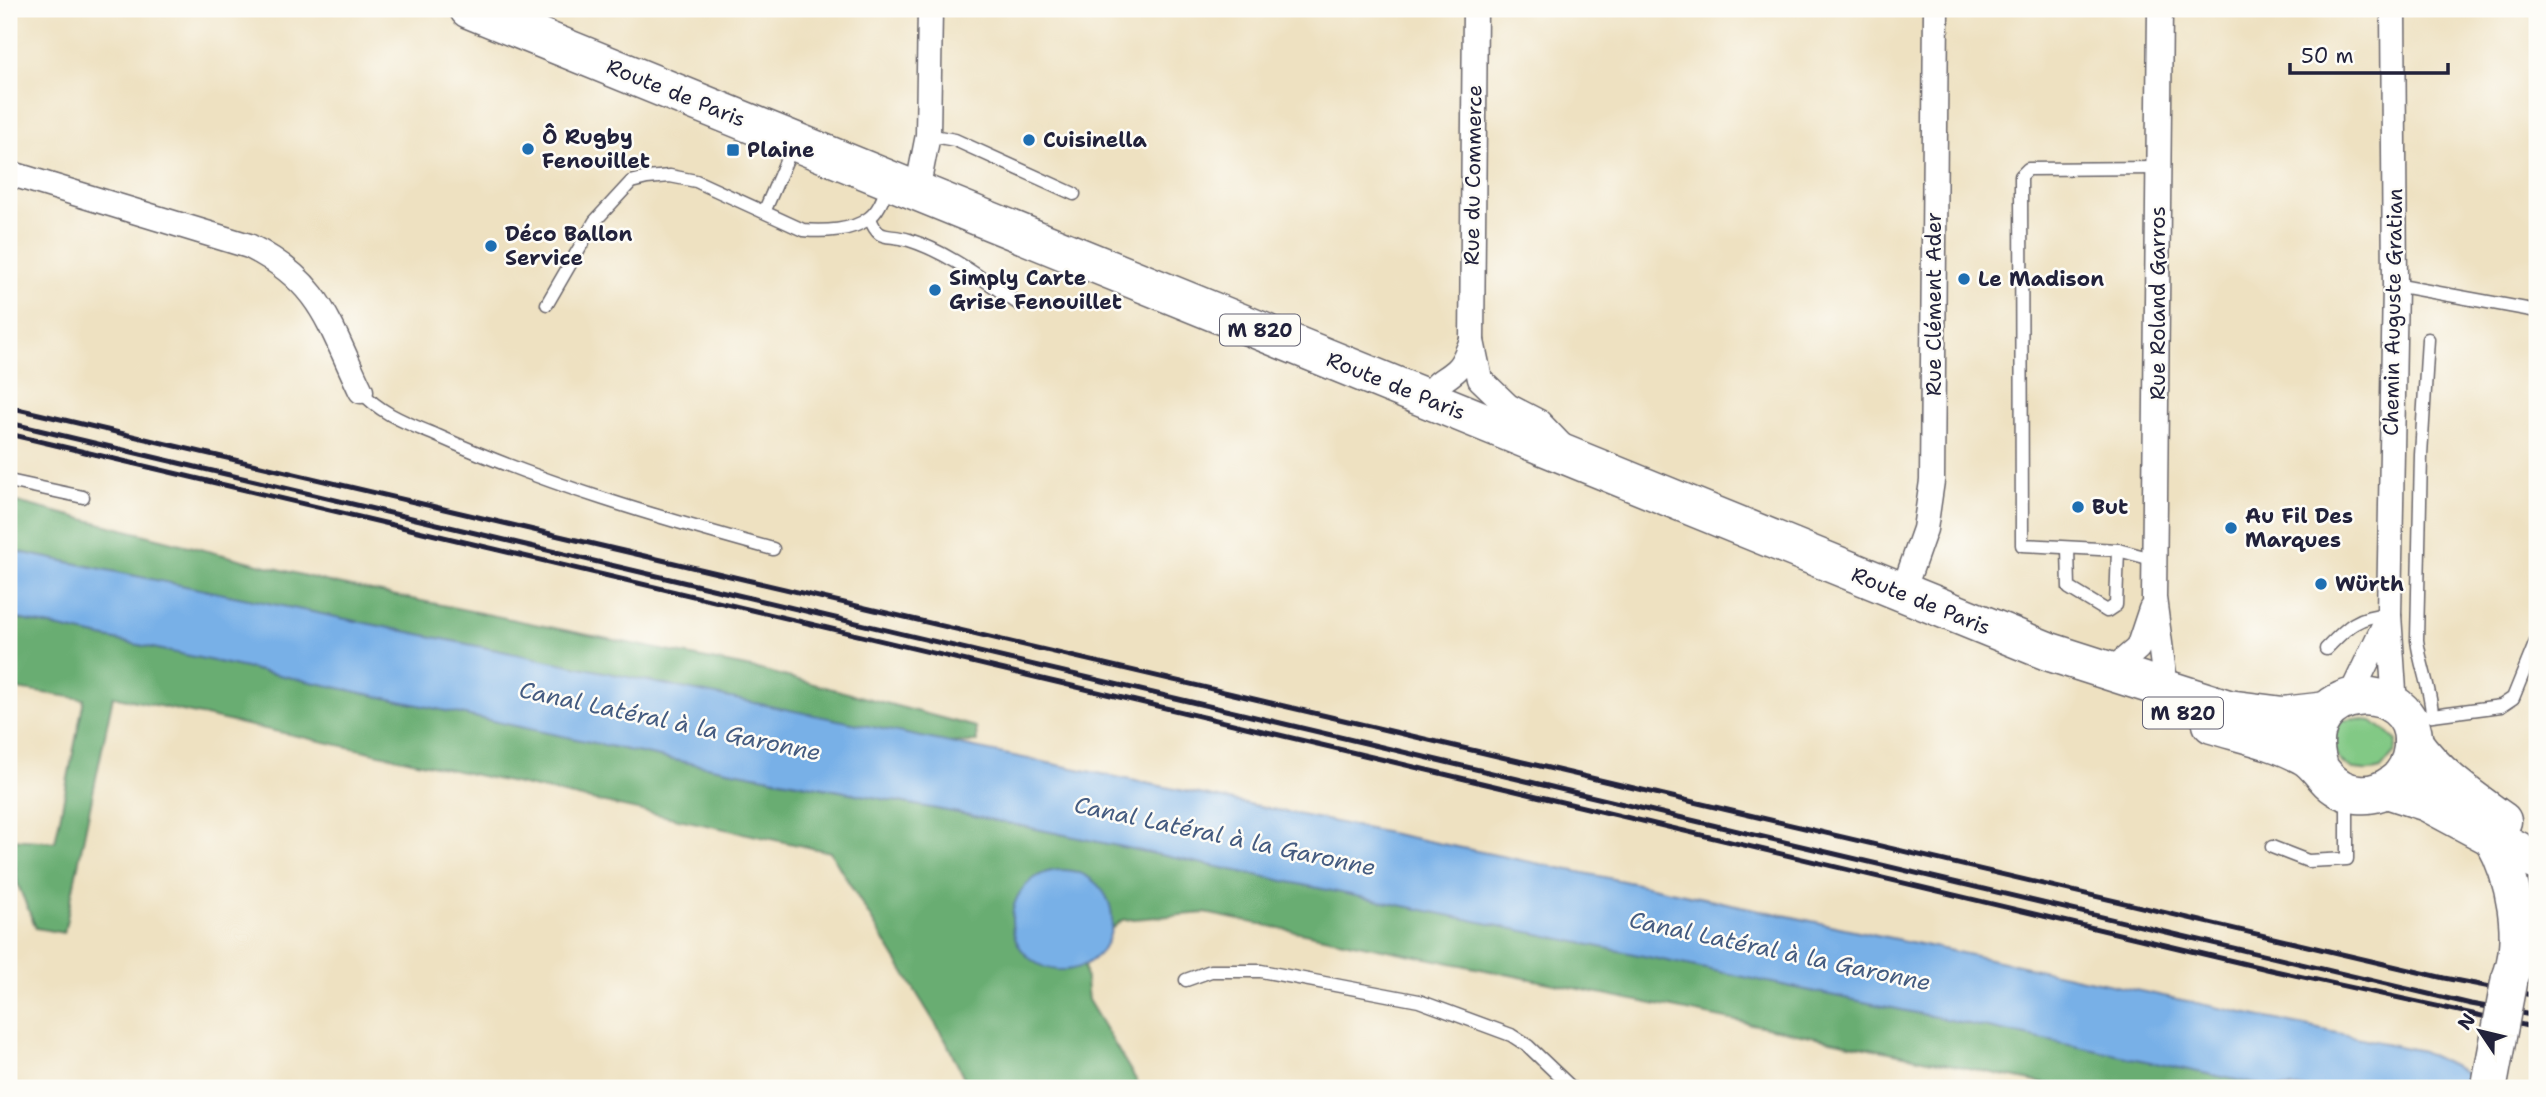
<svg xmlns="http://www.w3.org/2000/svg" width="2546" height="1097" font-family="'Shantell Sans',sans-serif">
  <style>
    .green { fill: #82c985; stroke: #527660; stroke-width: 2 }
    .forest { fill: #69ad72; stroke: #466856; stroke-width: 2 }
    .water { fill: #78b0e7; stroke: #4d6991; stroke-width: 2 }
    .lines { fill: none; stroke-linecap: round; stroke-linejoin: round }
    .lane-casing { stroke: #69656a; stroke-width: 15 }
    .street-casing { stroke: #69656a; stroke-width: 27 }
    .secondary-casing { stroke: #69656a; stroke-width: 38 }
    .primary-casing { stroke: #69656a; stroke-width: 41 }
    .lane { stroke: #fff; stroke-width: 12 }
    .street { stroke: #fff; stroke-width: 24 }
    .secondary { stroke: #fff; stroke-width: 35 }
    .primary { stroke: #fff; stroke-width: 38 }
    .rail { stroke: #22223b; stroke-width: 5 }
    .secondary-bridge-casing { stroke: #69656a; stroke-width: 38; stroke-linecap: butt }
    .secondary-bridge { stroke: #fff; stroke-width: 35 }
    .poi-dot { fill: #1f6fb2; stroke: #fdfcf7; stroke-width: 2.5 }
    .labels { text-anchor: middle; stroke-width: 5; stroke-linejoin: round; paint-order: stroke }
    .shield { fill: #fdfcf7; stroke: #646373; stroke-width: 2 }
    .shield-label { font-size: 19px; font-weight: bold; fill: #22223b }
    .street-label { font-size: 21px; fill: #22223b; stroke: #fdfcf7 }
    .poi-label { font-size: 21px; font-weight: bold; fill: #22223b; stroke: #fdfcf7; text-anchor: start }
    .water-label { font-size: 23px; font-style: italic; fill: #445b80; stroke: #fdfcf7 }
  </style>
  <rect width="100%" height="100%" fill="#fdfcf7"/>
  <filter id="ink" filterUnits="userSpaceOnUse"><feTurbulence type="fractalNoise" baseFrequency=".0143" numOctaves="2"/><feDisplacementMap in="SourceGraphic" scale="14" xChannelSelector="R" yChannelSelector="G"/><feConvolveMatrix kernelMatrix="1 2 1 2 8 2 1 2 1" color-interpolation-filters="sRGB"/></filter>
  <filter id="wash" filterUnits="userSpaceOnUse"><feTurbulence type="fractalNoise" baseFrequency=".00686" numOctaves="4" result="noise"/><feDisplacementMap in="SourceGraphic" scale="28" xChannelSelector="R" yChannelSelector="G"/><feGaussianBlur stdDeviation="1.57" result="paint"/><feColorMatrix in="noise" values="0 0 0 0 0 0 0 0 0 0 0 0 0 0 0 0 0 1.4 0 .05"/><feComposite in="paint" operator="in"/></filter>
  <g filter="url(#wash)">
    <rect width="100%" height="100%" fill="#eee1c1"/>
    <path class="green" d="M2354,719L2372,721L2397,741L2395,752L2381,769C2361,775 2334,768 2334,742C2334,735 2339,727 2341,721Z"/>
    <g class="forest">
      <path d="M9,500L333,583L761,670L976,727L977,742L945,743L9,550Z"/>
      <path d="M9,617L674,760L969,815L2277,1088H2066L1205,913L1122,920L1083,953L1088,1000L1141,1088H969L946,1041L830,852L113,696L64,933L36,928L18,885L11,839L55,842L84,699L9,688Z"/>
    </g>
    <g class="water">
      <path d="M9,550L1628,882L2422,1051L2498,1088H2275L969,815L674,760L9,617Z"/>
      <circle cx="1062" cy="920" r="50"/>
    </g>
  </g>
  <g filter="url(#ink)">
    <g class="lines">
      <g class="lane-casing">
        <g id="lane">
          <path d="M928,135L955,140L1074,194"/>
          <path d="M765,210L793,145"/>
          <path d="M870,218C879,243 887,233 909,240C948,252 985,281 1019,304"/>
          <path d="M2395,285L2537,311"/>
          <path d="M547,304L595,221L631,182L647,178L670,176L696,181L803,230C823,232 853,231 869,218C880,210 884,195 889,183"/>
          <path d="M2428,339L2421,455L2417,640C2420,665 2430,687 2432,713"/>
          <path d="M361,391C380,414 410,424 438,436C545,484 660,518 773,549"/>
          <path d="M9,481L83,497"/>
          <path d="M2068,548L2069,588L2107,611L2116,605L2118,550"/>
          <path d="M2156,560L2118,550L2022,545L2021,176L2028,169L2159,168"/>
          <path d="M2326,649C2346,628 2359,614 2389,615"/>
          <path d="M2425,716L2501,706L2513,698L2537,639"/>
          <path d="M2272,847L2308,861L2347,859V796"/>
          <path d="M1186,980L1211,971H1261L1419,1001L1511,1035L1528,1046L1572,1088"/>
        </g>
      </g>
      <g class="street-casing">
        <g id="street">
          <path d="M2160,9L2154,598L2166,689"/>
          <path d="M9,173L249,246C321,282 328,322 361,391"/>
          <path d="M917,191L928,135L930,9"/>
          <path d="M1472,341L1475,9"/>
          <path d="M1429,399C1437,379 1440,384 1455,371C1464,364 1467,351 1472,341L1480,379L1508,406L1539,422L1563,447"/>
          <path d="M1902,594L1925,529L1932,481L1936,9"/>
          <path d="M2389,615L2395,285L2393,9"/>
          <path d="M2111,671L2138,648L2151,609"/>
          <path d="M2350,697L2389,615L2395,706"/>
        </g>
      </g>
      <g class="secondary-casing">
        <path id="secondary" d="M2492,839C2514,877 2526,939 2509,980"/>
      </g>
      <g class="primary-casing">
        <g id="primary">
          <path d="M469,9L2050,652L2228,709L2283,716L2327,711"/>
          <path d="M2212,724C2241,733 2276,740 2303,755C2313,760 2319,769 2326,777C2343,797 2372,800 2393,784C2405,776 2411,763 2413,748C2420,674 2291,679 2319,767"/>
          <path d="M2413,742C2436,775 2470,798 2502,821"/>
          <path d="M2387,789L2427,802L2537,861"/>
        </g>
      </g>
      <use href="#lane" class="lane"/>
      <use href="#street" class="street"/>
      <use href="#secondary" class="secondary"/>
      <use href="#primary" class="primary"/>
      <g class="rail">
        <path d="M9,407L2444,978L2537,996"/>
        <path d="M9,423L2471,1004L2537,1016"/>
        <path d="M9,434L2271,970L2537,1028"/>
      </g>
      <g class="secondary-bridge-casing">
        <path id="secondary-bridge" d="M2489,1088L2509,980"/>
      </g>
      <use href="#secondary-bridge" class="secondary-bridge"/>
    </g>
  </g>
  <g class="poi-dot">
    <circle cx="1029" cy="140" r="7"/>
    <circle cx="528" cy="149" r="7"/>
    <rect x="726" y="143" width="14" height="14" rx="3.5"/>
    <circle cx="491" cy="246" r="7"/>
    <circle cx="1964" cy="279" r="7"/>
    <circle cx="935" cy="290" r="7"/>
    <circle cx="2078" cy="507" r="7"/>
    <circle cx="2231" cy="528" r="7"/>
    <circle cx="2321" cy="584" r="7"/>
  </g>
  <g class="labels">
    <g class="shield">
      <rect x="1220" y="314.5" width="80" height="31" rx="5"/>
      <rect x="2143" y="697.5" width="80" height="31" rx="5"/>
    </g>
    <g class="shield-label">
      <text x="1260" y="337">M 820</text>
      <text x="2183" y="720">M 820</text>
    </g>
    <g class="street-label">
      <text transform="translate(676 93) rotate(22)" y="7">Route de Paris</text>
      <text transform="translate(1473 175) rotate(-89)" y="7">Rue du Commerce</text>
      <text transform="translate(2158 303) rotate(-90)" y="7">Rue Roland Garros</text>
      <text transform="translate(1934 304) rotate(-90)" y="7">Rue Clément Ader</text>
      <text transform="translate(2393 312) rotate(-89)" y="7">Chemin Auguste Gratian</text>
      <text transform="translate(1396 386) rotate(22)" y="7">Route de Paris</text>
      <text transform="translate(1921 601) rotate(22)" y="7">Route de Paris</text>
    </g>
    <g class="poi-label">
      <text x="542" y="144">Ô Rugby<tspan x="542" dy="24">Fenouillet</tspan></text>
      <text x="1043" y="147">Cuisinella</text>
      <text x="747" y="157">Plaine</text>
      <text x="505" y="241">Déco Ballon<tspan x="505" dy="24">Service</tspan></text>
      <text x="949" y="285">Simply Carte<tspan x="949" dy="24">Grise Fenouillet</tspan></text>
      <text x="1978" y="286">Le Madison</text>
      <text x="2092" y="514">But</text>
      <text x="2245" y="523">Au Fil Des<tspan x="2245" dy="24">Marques</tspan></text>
      <text x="2335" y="591">Würth</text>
    </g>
    <g class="water-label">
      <text transform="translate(670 721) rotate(12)" y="8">Canal Latéral à la Garonne</text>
      <text transform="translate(1225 836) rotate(12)" y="8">Canal Latéral à la Garonne</text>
      <text transform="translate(1780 951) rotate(12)" y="8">Canal Latéral à la Garonne</text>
    </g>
  </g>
  <rect width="2546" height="1097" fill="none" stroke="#fdfcf7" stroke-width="35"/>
  <g transform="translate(2480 1031) rotate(305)" stroke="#fdfcf7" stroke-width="5" paint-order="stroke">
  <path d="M0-5L12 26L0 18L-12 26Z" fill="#22223b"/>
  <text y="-10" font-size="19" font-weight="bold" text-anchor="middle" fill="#22223b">N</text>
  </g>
  <path d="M2290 63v10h158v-10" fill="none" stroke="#22223b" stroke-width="3.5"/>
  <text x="2301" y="63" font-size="21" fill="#22223b" stroke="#fdfcf7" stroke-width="5" paint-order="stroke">50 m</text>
</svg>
